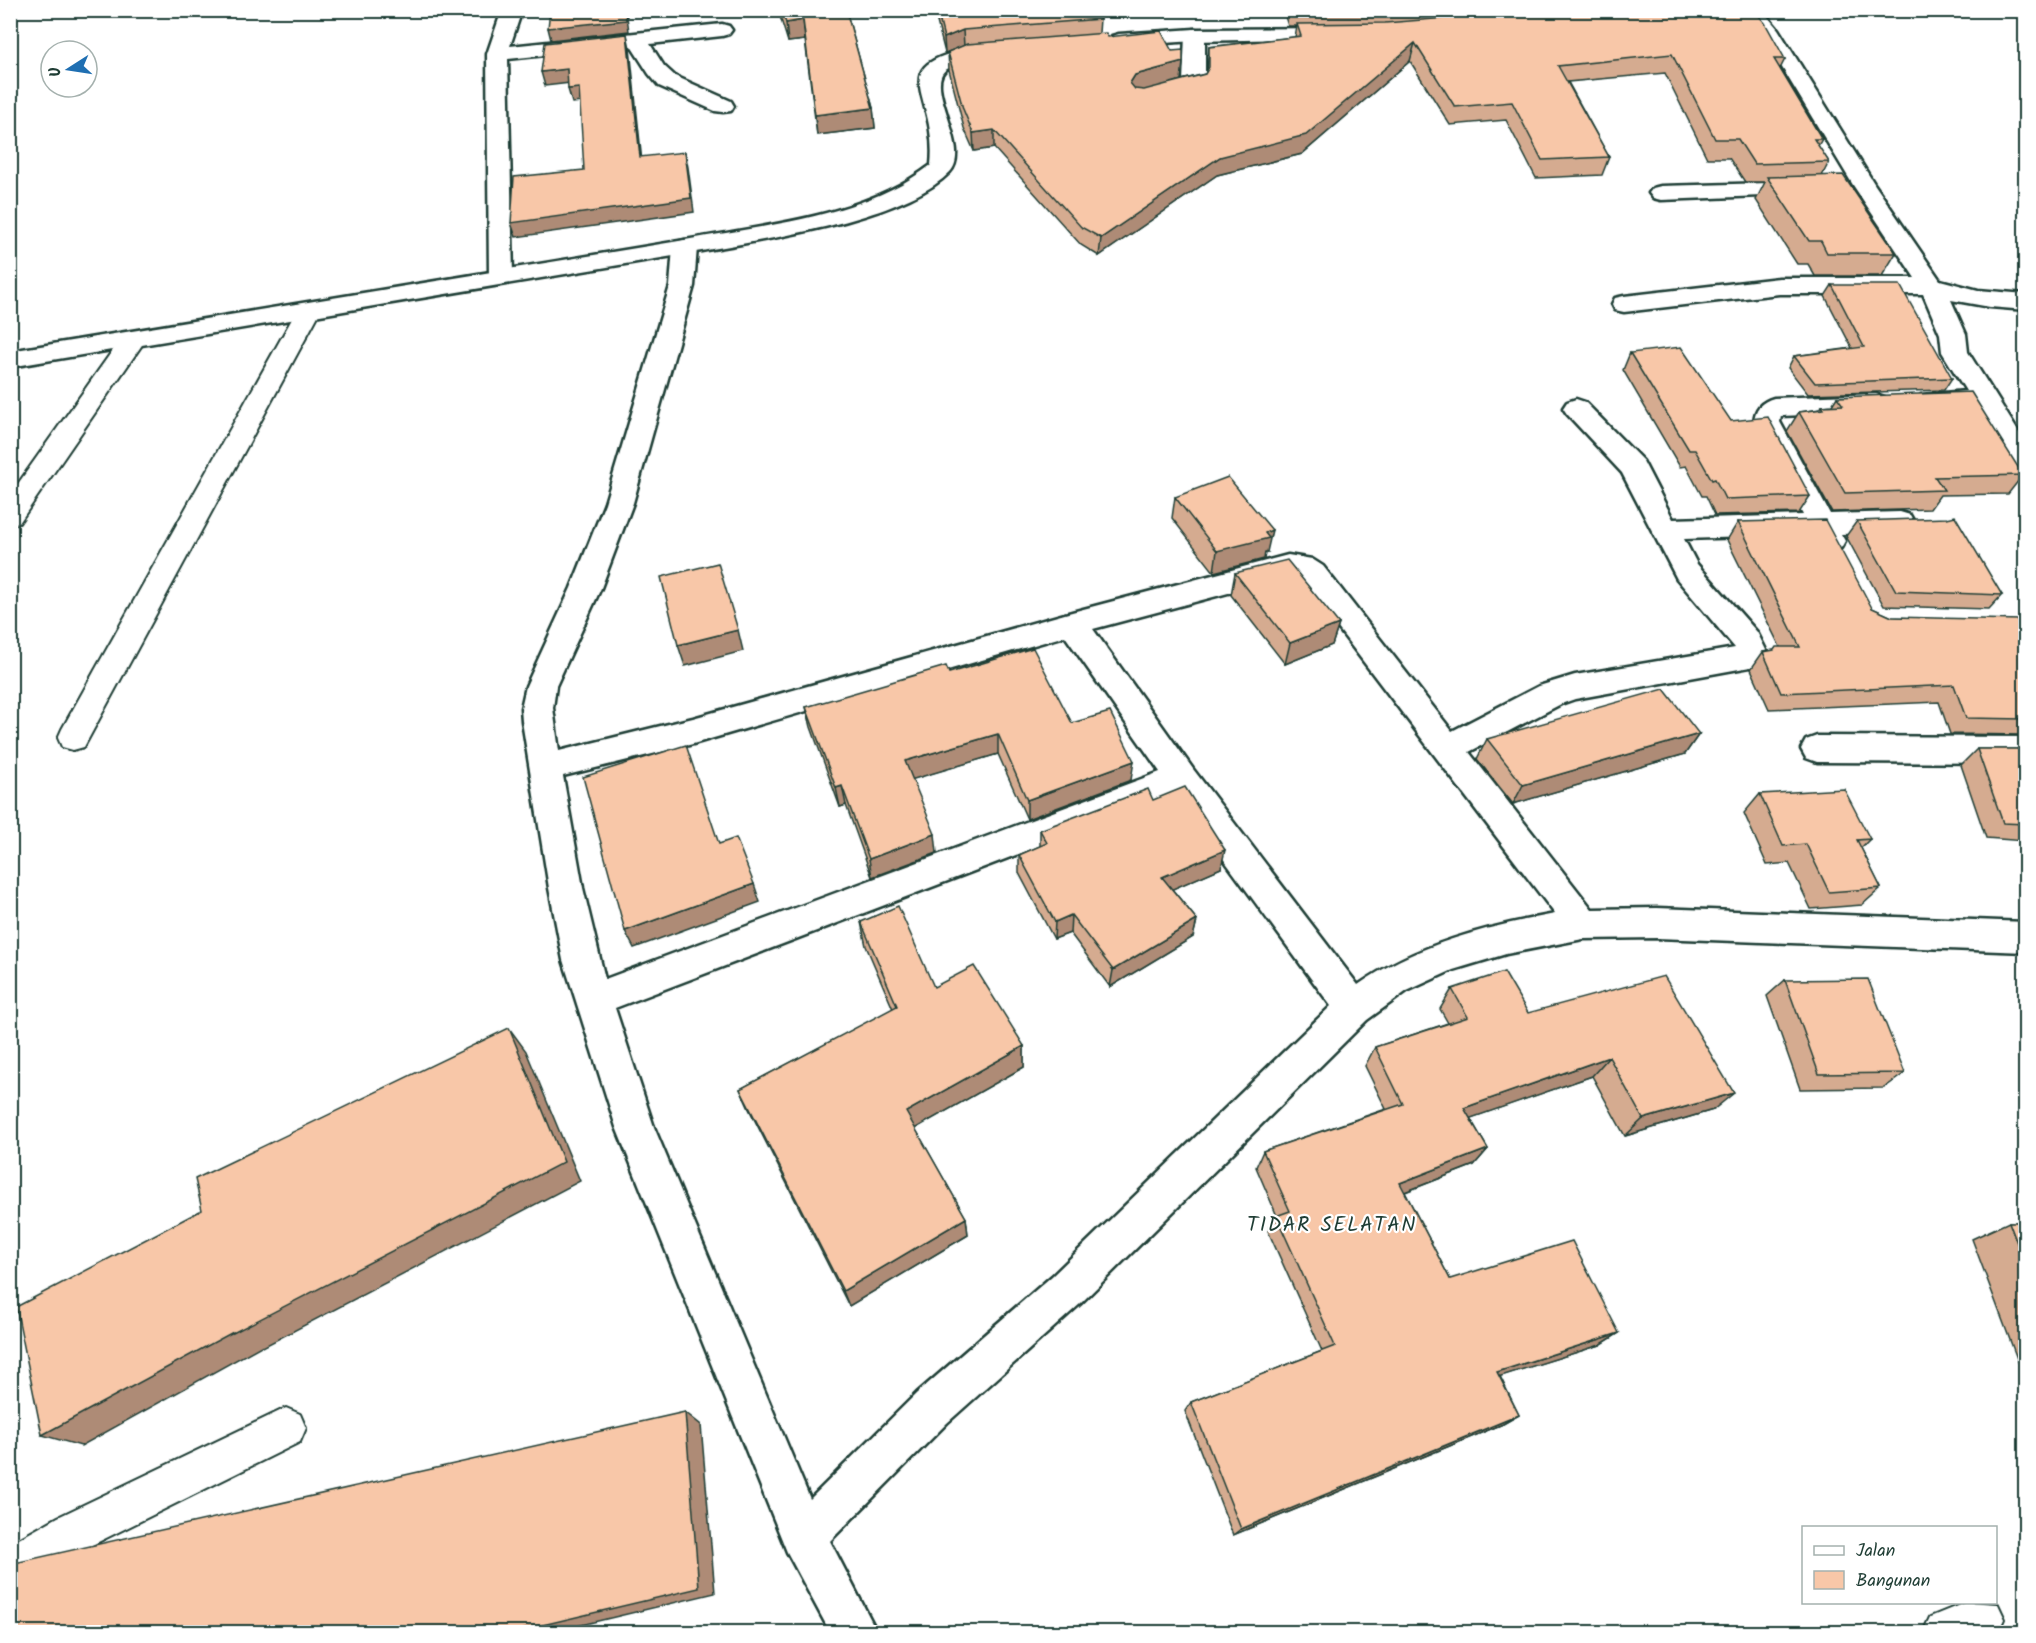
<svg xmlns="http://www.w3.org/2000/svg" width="2036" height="1643" font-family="Kalam,sans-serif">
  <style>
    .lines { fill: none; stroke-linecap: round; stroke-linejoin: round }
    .lane-casing { stroke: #1f3d34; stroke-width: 4 }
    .street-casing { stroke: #1f3d34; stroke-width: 5 }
    .secondary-casing { stroke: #1f3d34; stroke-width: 5 }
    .lane { fill: #fff; fill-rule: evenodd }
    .street { fill: #fff; fill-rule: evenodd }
    .secondary { fill: #fff; fill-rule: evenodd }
    .wall { fill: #d5ab90; stroke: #1f3d34; stroke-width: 1.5 }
    .shaded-wall { fill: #ae8b76; stroke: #1f3d34; stroke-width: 1.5 }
    .building { fill: #f8c7a8; stroke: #1f3d34; stroke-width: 1.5 }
    .labels { text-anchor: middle; stroke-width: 4.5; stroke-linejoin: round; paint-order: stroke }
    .quarter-label { font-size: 21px; letter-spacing: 1.5px; fill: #1f3d34; stroke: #fff }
  </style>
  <rect width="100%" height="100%" fill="#fff"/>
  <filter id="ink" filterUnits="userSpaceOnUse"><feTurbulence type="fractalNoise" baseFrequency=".0167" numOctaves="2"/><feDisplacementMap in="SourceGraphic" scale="12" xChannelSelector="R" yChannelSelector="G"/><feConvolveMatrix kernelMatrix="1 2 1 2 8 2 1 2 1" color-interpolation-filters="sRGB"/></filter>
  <g filter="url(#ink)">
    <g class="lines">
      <g class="lane-casing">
        <g id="lane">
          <path d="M309,303L317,305L321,310L84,747L73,750L62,747L58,738L62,729L297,310L301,305Z"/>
          <path d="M134,331L143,333L146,339L19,523L10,525V495L125,333Z"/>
          <path d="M286,1408L300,1414L306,1428L300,1442L88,1547L10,1589V1544L58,1517Z"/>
          <path d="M1967,1602L1998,1604L2005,1619L1999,1632H1923L1930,1617Z"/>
        </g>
      </g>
      <g class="street-casing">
        <g id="street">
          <path d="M502,10H522L510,46L722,24L729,26L732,30L729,34L722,36L650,44L664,66L675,76L731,101L734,106L731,111L723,112L715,111L659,86L649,74L631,46L508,59L513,276L510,281L501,284L492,281L489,276L487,54Z"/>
          <path d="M1741,10H1762L1778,29L1875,185L1940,280L1978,290L2026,294V310L1990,307L1951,300L1966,334L1968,352L2026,444V476L2016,474L1976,408L1930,410L1921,407L1917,401L1921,395L1966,391L1942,352L1940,334L1923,294H1779L1624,312L1615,310L1612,304L1615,298L1624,296L1779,278H1915L1853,185L1763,36Z"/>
          <path d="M1195,29L1202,31L1205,35V85C1197,97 1167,104 1153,101L1150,96L1153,91L1183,82L1185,35L1188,31Z"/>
          <path d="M1806,182L1814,184L1817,189L1814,194L1661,200L1653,198L1649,193L1653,188L1661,186Z"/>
          <path d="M685,240L693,242L697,247L694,286L633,503L601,588L556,686L553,708L559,751L693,718L1072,612L1288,555L1312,559L1323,566L1452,731L1539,686L1575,675L1735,648L1677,579L1622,473L1567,414L1563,408L1567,402L1576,399L1585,402L1643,461L1673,519L1803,515L1754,422C1755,408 1761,402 1774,398L1876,394L1885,397L1889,403L1885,409L1876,412L1781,416L1780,422L1830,514L1900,512L1910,515L1914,522L1910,529L1900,532L1841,534L1845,541L1841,548L1831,551L1821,548L1813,535L1684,539L1697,564L1757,632L1768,654L1761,665L1575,699L1561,704L1469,752L1592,909L1657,908L2026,922V952L1657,938L1583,939L1506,954L1453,970L1407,991L1367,1020L1080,1304L947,1423L830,1541L877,1632H830L787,1552L616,1127L563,960L549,888L522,721L521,708L526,686L571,588L605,503L670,286L673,247L677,242ZM1288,577H1296L1303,582L1555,914C1485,927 1417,944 1358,985L1193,769L1093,629ZM1065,636L1160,772L605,979L583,888L563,776L693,744ZM1176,794L1331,1006L1052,1276L917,1393L810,1499L654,1127L615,1008Z"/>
          <path d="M1817,736L2026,737V763L1817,762L1806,758L1801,749L1806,740Z"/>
        </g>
      </g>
      <g class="secondary-casing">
        <g id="secondary">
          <path d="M1340,28L1347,30L1350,34L1347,38L1195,41L1119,46L1112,44L1109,40L1112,36L1119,34L1195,29Z"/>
          <path d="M993,45L1000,47L1003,51L1000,55C983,60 963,59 947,69C922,84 973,148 950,172C901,222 754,241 685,254L10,367V351L685,240C767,225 863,217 931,165C939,87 872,63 993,45Z"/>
        </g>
      </g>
      <use href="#lane" class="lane"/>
      <use href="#street" class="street"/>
      <use href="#secondary" class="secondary"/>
    </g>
    <g class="wall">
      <path d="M778,10H846L873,108L875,128L817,135L805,40L788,42Z"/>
      <path d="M934,10H1096L1100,19L1099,33L1108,37L1172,51L1183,62L1181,80L1205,74L1207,70L1209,47L1295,37L1297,26H1288L1283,10H1520L1519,12L1461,18L1785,59L1780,69L1822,139L1818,146L1829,162L1822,176L1896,253L1882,276H1815L1808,264H1797L1756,200L1765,182H1745L1729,158H1707L1665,73L1568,82L1609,157L1602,175L1536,178L1506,120L1450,125L1410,61L1302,154L1217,175L1099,256L1081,245L994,148L974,151L964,128L949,70L948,52H949L945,53Z"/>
      <path d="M1832,285L1952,378L1944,390L1808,394L1788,368L1794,356L1852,348L1825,296Z"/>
      <path d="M1630,353L1731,421L1810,496L1799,513L1715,515L1706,496H1702L1686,466L1680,467L1623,370Z"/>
      <path d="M1837,397L2023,475L2008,494L1940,495L1930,509L1832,512L1787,431L1799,412L1820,409L1822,406L1832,405Z"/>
      <path d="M1175,497L1267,552H1265L1264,559L1214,572L1172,518Z"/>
      <path d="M1857,521L2002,595L1989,609L1884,606L1846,536Z"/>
      <path d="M1738,522L1872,608L1892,617L2025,623V735L1950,734L1939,702L1769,709L1751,669L1763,652L1774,650L1780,647L1727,540Z"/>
      <path d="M1235,573L1339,624L1332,645L1285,664L1231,595Z"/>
      <path d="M949,673L1072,723L1131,780L1027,819L998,754L912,779L937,853L872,877L846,805L840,807L811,727L806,707Z"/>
      <path d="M1699,734L1685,754L1513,804L1477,759L1487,739Z"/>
      <path d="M1977,749H2025V841L1986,838L1961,765Z"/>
      <path d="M1760,794L1870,839L1861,848L1881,888L1862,905L1811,909L1789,863L1767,865L1744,813Z"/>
      <path d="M1153,800L1221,868L1172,889L1197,920L1193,937L1110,987L1070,933L1054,939L1019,873V855L1040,846V830Z"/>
      <path d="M861,922L934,987L1024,1046V1067L915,1128L966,1218L968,1235L849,1306L749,1109L740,1089L893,1009L866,946Z"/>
      <path d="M1785,980L1905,1073L1884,1088L1800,1089L1767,996Z"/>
      <path d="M1452,989L1528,1013L1713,1110L1625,1136L1592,1076L1470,1118L1488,1149L1474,1165L1405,1192L1450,1279L1619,1333L1600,1345L1500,1376L1519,1415L1503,1424L1233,1535L1185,1411L1191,1402L1322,1351L1268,1231L1276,1216H1277L1256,1167L1263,1151L1386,1109L1365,1066L1375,1047L1448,1023L1440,1009Z"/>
      <path d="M2009,1222H2025V1380L1972,1239Z"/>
    </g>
    <g class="shaded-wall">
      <path d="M626,10L629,31L551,40L548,28Z"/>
      <path d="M803,20L805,40L788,42L786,23Z"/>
      <path d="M963,30L964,46L945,53L944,38Z"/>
      <path d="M627,34L630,48L643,171L640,157Z"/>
      <path d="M1415,43L1410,61L1302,154L1217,175L1099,256L1101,238L1220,157Z"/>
      <path d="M1183,62L1181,80L1129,101L1130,83L1135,75Z"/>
      <path d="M567,69L570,83L545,86L541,72Z"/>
      <path d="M579,88L583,102L572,103L568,89Z"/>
      <path d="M873,108L875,128L817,135L815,115Z"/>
      <path d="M994,130V148L974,151L973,133Z"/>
      <path d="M685,152L688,167L694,212L516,237L511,223Z"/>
      <path d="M1272,530L1267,552H1265L1264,559L1214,572L1217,551Z"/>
      <path d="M1339,624L1332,645L1285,664L1290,643Z"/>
      <path d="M738,630L743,651L685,666L678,645Z"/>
      <path d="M998,734V754L907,781L905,761Z"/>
      <path d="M1699,734L1685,754L1513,804L1523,785Z"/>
      <path d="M1134,761L1131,780L1027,819V800Z"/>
      <path d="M842,786L846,805L840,807L836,788Z"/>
      <path d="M935,834L937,853L872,877L869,859Z"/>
      <path d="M1225,850L1221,868L1159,895L1162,877Z"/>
      <path d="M754,884L760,902L634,948L625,931Z"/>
      <path d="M1071,915L1070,933L1054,939L1055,922Z"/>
      <path d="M1197,920L1193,937L1110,987L1113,970Z"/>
      <path d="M509,1028L526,1051L580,1181L263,1347L261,1346L81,1446L42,1435Z"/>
      <path d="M1024,1046V1067L909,1132L906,1112Z"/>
      <path d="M1609,1057L1592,1076L1451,1125L1464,1108Z"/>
      <path d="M1734,1093L1713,1110L1625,1136L1643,1119Z"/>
      <path d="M1488,1149L1474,1165L1389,1198L1400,1183Z"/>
      <path d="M966,1218L968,1235L849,1306L843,1291Z"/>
      <path d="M1619,1333L1600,1345L1482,1382L1497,1372Z"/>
      <path d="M685,1412L701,1425L715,1593L552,1632H513Z"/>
      <path d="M1519,1415L1503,1424L1233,1535L1241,1529Z"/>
    </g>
    <g class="building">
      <path d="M550,10H625L626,20L548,28Z"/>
      <path d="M781,10H846L873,108L815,115L803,20L786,23Z"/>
      <path d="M937,10H1096L1100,19L963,30L944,38Z"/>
      <path d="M1544,10H1754L1765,23L1785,59H1774L1822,139H1814L1829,162L1754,164L1738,139H1715L1672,54L1558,66L1609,157L1542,160L1512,102L1455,107L1415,43L1306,135L1220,157L1101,238L1081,227L994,130L973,133L963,109L948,52L967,44L1106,33L1108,37L1161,31L1172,51L1183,50V62L1135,75L1130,83L1135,89L1144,90L1205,74L1209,67V47L1301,36L1297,24L1385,23Z"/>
      <path d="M627,34L640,157L685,152L691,198L511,223L514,177L584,170L579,88L568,89L567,69L541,72L545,43Z"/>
      <path d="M1843,175L1896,253H1827L1821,241H1809L1767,177Z"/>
      <path d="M1832,285H1900L1952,378L1815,383L1794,356L1864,347Z"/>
      <path d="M1681,347L1731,421L1768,417L1810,496L1725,499L1715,479L1712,480L1695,450H1689L1630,353Z"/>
      <path d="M1971,392L2023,475L1935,477L1944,490L1845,493L1799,412L1824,409L1822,406L1843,405L1837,397Z"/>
      <path d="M1228,477L1272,530L1265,533L1269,538L1217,551L1175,497Z"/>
      <path d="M1955,516L2002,595L1896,591L1857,521L1947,518Z"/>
      <path d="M1825,520L1872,608L1892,617L2020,620L2022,624L2025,623V719L1966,718L1954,685L1781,693L1763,652L1774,650L1776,647H1800L1738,522Z"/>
      <path d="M1287,560L1339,624L1290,643L1235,573Z"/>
      <path d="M718,563L738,630L678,645L661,577Z"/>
      <path d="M1033,648L1072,723L1110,712L1134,761L1027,800L998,734L905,761L935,834L869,859L842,786L836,788L806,707L946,666L949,673Z"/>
      <path d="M1664,689L1699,734L1523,785L1487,739Z"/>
      <path d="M686,745L719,844L736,838L754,884L625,931L583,777Z"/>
      <path d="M1977,749H2025V824L2003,823Z"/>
      <path d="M1185,787L1225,850L1162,877L1197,920L1113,970L1071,915L1055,922L1019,855L1047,843L1040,830L1148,789L1153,800Z"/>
      <path d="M1844,789L1870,839L1857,840L1881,888L1829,892L1806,844L1783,846L1760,794Z"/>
      <path d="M898,906L934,987L974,966L1024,1046L906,1112L966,1218L843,1291L740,1089L897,1006L861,922Z"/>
      <path d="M1504,972L1528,1013L1664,976L1734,1093L1643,1119L1609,1057L1464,1108L1488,1149L1400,1183L1450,1279L1572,1241L1619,1333L1497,1372L1519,1415L1241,1529L1191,1402L1335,1346L1276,1216L1290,1211L1263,1151L1403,1104L1375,1047L1468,1017L1452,989Z"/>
      <path d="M1868,979L1905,1073L1819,1074L1785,980Z"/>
      <path d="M509,1028L564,1162L233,1333V1332L42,1435L16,1307L202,1210L195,1179Z"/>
      <path d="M2009,1222H2025V1264Z"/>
      <path d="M685,1412L699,1588L513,1632H10V1564Z"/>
    </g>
  </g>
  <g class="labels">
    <g class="quarter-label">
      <text x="1332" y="1231">TIDAR SELATAN</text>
    </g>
  </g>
  <rect width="2036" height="1643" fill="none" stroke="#fff" stroke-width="36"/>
  <rect x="18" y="18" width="2000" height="1607" fill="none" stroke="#1f3d34" stroke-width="2" filter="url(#ink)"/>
  <rect x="1802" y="1526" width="195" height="78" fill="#ffffff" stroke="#a5b1ae" stroke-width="1.5"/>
  <rect x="1814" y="1546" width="30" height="9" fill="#ffffff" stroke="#a5b1ae" stroke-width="1.5"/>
  <text x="1856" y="1556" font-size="18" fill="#1f3d34">Jalan</text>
  <rect x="1814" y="1571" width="30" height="18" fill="#f8c7a8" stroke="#a5b1ae" stroke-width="1.5"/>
  <text x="1856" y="1586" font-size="18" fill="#1f3d34">Bangunan</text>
  <g transform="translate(69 69) rotate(258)"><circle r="28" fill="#ffffff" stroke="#a5b1ae" stroke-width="1.5"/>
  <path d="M0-4.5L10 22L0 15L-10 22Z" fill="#1f6fb2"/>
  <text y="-9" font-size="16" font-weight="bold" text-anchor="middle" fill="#1f3d34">U</text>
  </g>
</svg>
